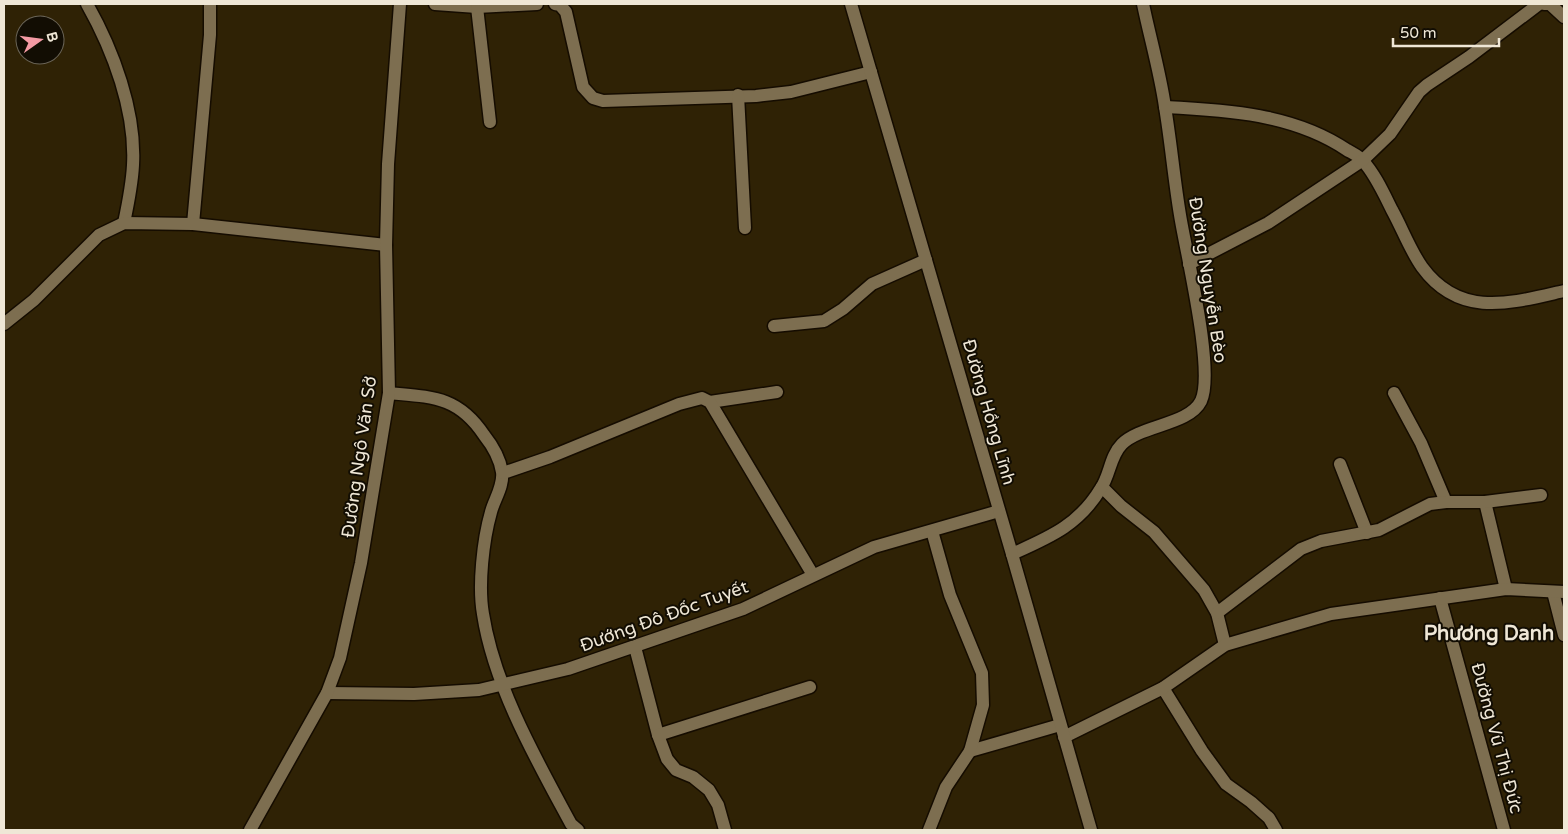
<svg xmlns="http://www.w3.org/2000/svg" width="1568" height="834" font-family="'Varela Round',sans-serif">
  <style>
    .lines { fill: none; stroke-linecap: round; stroke-linejoin: round }
    .minor-casing { stroke: #150c00; stroke-width: 15 }
    .tertiary-casing { stroke: #150c00; stroke-width: 15 }
    .minor { stroke: #7d6e50; stroke-width: 12 }
    .tertiary { stroke: #7d6e50; stroke-width: 12 }
    .labels { text-anchor: middle; stroke-width: 4; stroke-linejoin: round; paint-order: stroke }
    .street-label { font-size: 18px; fill: #efe7d6; stroke: #120d03 }
    .quarter-label { font-size: 20px; font-weight: bold; fill: #efe7d6; stroke: #120d03 }
  </style>
  <rect width="100%" height="100%" fill="#2f2205"/>
  <g class="lines">
    <g class="minor-casing">
      <g id="minor">
        <path d="M87,4C113,50 136,111 133,165C132,185 128,204 124,223"/>
        <path d="M435,4L477,7L537,4"/>
        <path d="M555,4L560,5L566,12L583,87L593,98L603,101L756,96L791,92L871,72"/>
        <path d="M1544,4H1550L1564,17"/>
        <path d="M477,7L490,122"/>
        <path d="M738,95L745,228"/>
        <path d="M1165,107C1227,110 1294,114 1347,150C1352,153 1359,156 1363,161C1375,174 1384,194 1392,210C1402,228 1410,250 1422,267C1460,319 1511,303 1564,291"/>
        <path d="M193,224L210,35V4"/>
        <path d="M1189,264L1268,223L1363,160L1390,134L1419,92L1427,85L1469,57L1539,4"/>
        <path d="M4,324L34,300L99,235L124,223L193,224L386,245"/>
        <path d="M774,326L824,321L843,309L872,284L926,260"/>
        <path d="M389,393C432,397 458,396 484,435C492,445 500,459 502,472C504,486 494,500 491,512C483,540 478,586 483,614C494,686 537,761 571,824L578,830"/>
        <path d="M1394,393L1421,443L1446,502"/>
        <path d="M710,402L777,392"/>
        <path d="M1340,464L1367,533"/>
        <path d="M503,473L550,457L679,404L702,398L710,402L813,575"/>
        <path d="M1102,487L1121,506L1154,532L1204,590L1217,613L1225,645"/>
        <path d="M1485,502L1506,589"/>
        <path d="M1012,554C1050,537 1079,525 1101,488C1110,475 1110,456 1122,444C1141,425 1189,425 1201,401C1215,371 1186,253 1180,215C1174,179 1171,143 1165,107C1160,72 1150,38 1143,4"/>
        <path d="M1553,592L1564,635"/>
        <path d="M1440,598L1504,830"/>
        <path d="M1217,613L1301,549L1321,541L1379,530L1430,504L1446,502H1485L1541,495"/>
        <path d="M635,647L658,735L667,759L676,770L693,777L709,790L718,805L725,830"/>
        <path d="M1163,688L1202,751L1226,784L1251,802L1269,818L1276,830"/>
        <path d="M327,693L414,694L479,690L568,669L743,609L874,547L999,511"/>
        <path d="M658,735L810,687"/>
        <path d="M1064,737L1163,688L1225,645L1331,614L1506,589L1564,592"/>
        <path d="M970,751L1060,725"/>
        <path d="M250,830L327,693L340,658L361,563L389,393L386,245L388,164L400,4"/>
        <path d="M929,830L946,787L970,751L983,705L982,673L950,595L932,531"/>
      </g>
    </g>
    <g class="tertiary-casing">
      <path id="tertiary" d="M851,4L1012,554L1091,830"/>
    </g>
    <use href="#minor" class="minor"/>
    <use href="#tertiary" class="tertiary"/>
  </g>
  <g class="labels">
    <g class="street-label">
      <text transform="translate(1208 280) rotate(81)" y="6">Đường Nguyễn Bèo</text>
      <text transform="translate(989 412) rotate(74)" y="6">Đường Hồng Lĩnh</text>
      <text transform="translate(359 457) rotate(-82)" y="6">Đường Ngô Văn Sở</text>
      <text transform="translate(664 616) rotate(-20)" y="6">Đướng Đô Đốc Tuyết</text>
      <text transform="translate(1497 738) rotate(75)" y="6">Đường Vũ Thị Đức</text>
    </g>
    <g class="quarter-label">
      <text x="1489" y="640">Phương Danh</text>
    </g>
  </g>
  <rect width="1568" height="834" fill="none" stroke="#efe7d6" stroke-width="10"/>
  <g transform="translate(40 40) rotate(76)"><circle r="24" fill="#120d03" stroke="#6a6457"/>
  <path d="M0-4L9 19L0 12L-9 19Z" fill="#f49aa4"/>
  <text y="-8" font-size="14" font-weight="bold" text-anchor="middle" fill="#efe7d6">B</text>
  </g>
  <path d="M1393 38v8h106v-8" fill="none" stroke="#efe7d6" stroke-width="2.5"/>
  <text x="1400" y="38" font-size="15" fill="#efe7d6" stroke="#120d03" stroke-width="4" paint-order="stroke">50 m</text>
</svg>
